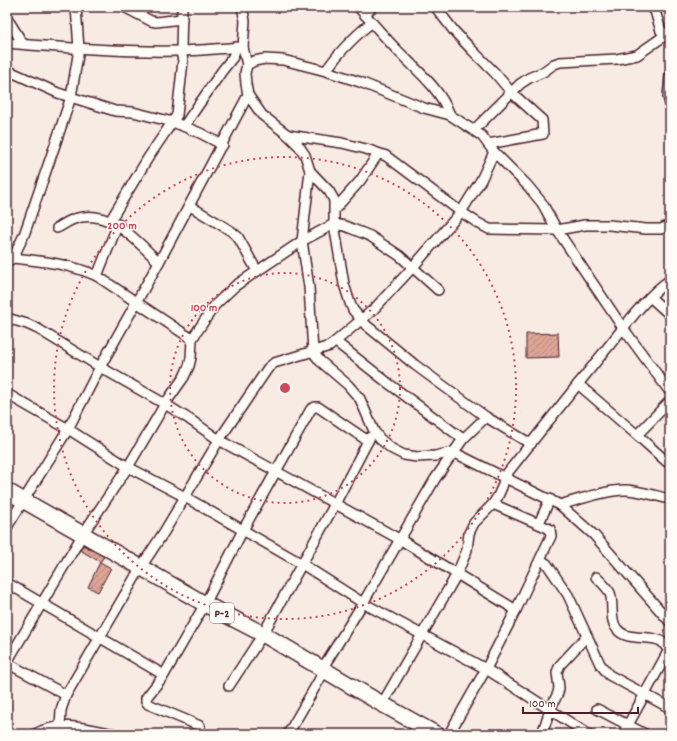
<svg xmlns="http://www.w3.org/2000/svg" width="677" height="741" font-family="Dekko,sans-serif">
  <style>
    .building { fill: url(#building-hatch); stroke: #4a1f2b }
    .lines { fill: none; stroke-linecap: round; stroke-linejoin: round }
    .minor-casing { stroke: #4a1f2b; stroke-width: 12 }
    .trunk-casing { stroke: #4a1f2b; stroke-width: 18 }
    .minor { stroke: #fdfcf7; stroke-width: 9 }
    .trunk { stroke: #fdfcf7; stroke-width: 15 }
    .ring { fill: none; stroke: #d1495b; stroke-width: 2; stroke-dasharray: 2 4 }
    .labels { text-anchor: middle; stroke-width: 3; stroke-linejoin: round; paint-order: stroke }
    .shield { fill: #fdfcf7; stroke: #806168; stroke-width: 1 }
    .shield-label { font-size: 12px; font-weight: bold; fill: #4a1f2b }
    .centre { fill: #d1495b; stroke: #fdfcf7; stroke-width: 2 }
    .ring-label { font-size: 12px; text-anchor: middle; font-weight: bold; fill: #d1495b; stroke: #fdfcf7; stroke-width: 3; stroke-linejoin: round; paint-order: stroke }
  </style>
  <defs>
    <pattern id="building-hatch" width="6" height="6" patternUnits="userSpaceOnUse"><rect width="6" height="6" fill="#dda597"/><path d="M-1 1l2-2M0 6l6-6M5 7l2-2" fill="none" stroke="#b5867b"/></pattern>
  </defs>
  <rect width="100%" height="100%" fill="#f7ebe4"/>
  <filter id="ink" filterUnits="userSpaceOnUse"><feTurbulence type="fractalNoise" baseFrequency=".025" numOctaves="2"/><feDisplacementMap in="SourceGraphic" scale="8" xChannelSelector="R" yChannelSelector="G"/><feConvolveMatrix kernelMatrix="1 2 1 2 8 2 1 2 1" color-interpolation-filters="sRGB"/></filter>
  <g filter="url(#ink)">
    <g class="building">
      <path d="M558,333L559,357L526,358V334Z"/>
      <path d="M83,545L104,557L100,562L80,550Z"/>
      <path d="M100,562L111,568L98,592L88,587Z"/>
    </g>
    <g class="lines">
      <g class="minor-casing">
        <g id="minor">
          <path d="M124,7L151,21L156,22L182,19"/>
          <path d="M242,7L245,21L243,47L247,65L245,73L246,84L248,95L262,115L288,135L299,146L305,155L310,171L302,241L309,287L313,352L320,361L348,385L360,399L374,431L380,439L392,449L404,455L417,457L435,456L453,452L560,505L594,535L670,622"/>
          <path d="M358,7C372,22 385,38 400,53C419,72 440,89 450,115"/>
          <path d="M438,7L437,9L454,31L472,50L495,73L511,92L542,120L543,134L488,144"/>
          <path d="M651,7L655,11L661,31L670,36"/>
          <path d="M365,15L372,7"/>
          <path d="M7,18L23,44"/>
          <path d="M7,43C64,48 122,52 179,51C200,51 222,48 243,47"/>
          <path d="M247,65L254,61L265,59L283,60L326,71L360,82L424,108L450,115L482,136L494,152L527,185L542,203L557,230L623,328L670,392"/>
          <path d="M7,70L58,93L115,111L133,112L173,122L200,133L223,145"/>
          <path d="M326,71C339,51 354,37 372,22"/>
          <path d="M670,76L668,97L670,104"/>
          <path d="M184,126L222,71L233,57L236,47"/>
          <path d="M474,130L520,84L529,78L543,72L554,64L560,62L617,59L637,55L667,34"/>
          <path d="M288,135L342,143L366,149L386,156L461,212L478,223L489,229L557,230L585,225H609L646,229H661L670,225"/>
          <path d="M310,171L329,191L334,200V224L344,284L350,303L353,310L366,325L415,365L486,417L531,444"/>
          <path d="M190,206L231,231L238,237L257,271"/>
          <path d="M335,209L360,181L378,154"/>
          <path d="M110,221L148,158L177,115L183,61L181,51L182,7"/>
          <path d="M57,228C63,225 68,221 74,219C110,207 136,241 159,262"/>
          <path d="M13,258C42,261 71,264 97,276L192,339"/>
          <path d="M7,262L13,258L24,235L56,142L71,97L79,49L76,7"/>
          <path d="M97,276L118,224"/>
          <path d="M650,297L670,315"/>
          <path d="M7,318L27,324L38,329L100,367L165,404L189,419L219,440L401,540L516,610"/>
          <path d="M336,342L388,383L463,439"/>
          <path d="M578,384L637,435L670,401"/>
          <path d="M7,394L68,429L128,467L185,497L302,564L363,603L486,669L588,734"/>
          <path d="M637,435L667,462H670"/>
          <path d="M560,505C578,500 606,490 624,490C640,490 655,496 670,499"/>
          <path d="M539,523L550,499"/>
          <path d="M7,527L68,429L100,367L159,262L248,95"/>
          <path d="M541,560L547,564L568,595L600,664L609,675L670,708"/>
          <path d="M596,577C601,582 607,587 610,593C614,604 609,620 617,629C627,642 648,634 661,641C664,643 666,648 669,650"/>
          <path d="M7,583L164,675"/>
          <path d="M7,662L83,534L128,467L165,404L184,377L189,366L191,358L192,339L215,305L235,286L302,241L334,224L345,226L370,236L400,256L438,290"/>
          <path d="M7,663L66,695"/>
          <path d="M229,686L263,634L335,504L370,437"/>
          <path d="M382,704L457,574L467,550L469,533L474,523L493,504L498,496L502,487L505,476C539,433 573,390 608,347C624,327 649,293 670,280"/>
          <path d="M597,709L645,734"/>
          <path d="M200,726L148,704L146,701V698L164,675L205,604L243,530L311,409L315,407H318L368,441"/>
          <path d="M60,727L61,710L66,695L141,567L164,532L219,440L268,368L274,363L330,346L374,309L413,267L461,212L481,180L494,152"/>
          <path d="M35,734C60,720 89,729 115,734"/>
          <path d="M288,734L322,675V669L363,603L435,479L463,439L486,417"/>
          <path d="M449,734L486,669L516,610L551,536L550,529L493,504"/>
          <path d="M542,734L550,710L558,693L559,688L557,672L560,665L587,636"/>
          <path d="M623,734L670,648"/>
        </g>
      </g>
      <g class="trunk-casing">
        <path id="trunk" d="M7,491L205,604L263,634L382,704L436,734"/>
      </g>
      <use href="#minor" class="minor"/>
      <use href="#trunk" class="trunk"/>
    </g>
  </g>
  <g class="ring">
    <circle cx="285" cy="388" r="115"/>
    <circle cx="285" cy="388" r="231"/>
  </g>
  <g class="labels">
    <rect class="shield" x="210" y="603" width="24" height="20" rx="3"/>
    <g class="shield-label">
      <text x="222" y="617">P-2</text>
    </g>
  </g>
  <circle cx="285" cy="388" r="6" class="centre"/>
  <g class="ring-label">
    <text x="122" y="229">200 m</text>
    <text x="204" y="311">100 m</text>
  </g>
  <rect width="677" height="741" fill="none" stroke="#fdfcf7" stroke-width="24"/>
  <rect x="12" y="12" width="653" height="717" fill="none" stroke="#4a1f2b" stroke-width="1.5" filter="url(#ink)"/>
  <path d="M523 707v6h115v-6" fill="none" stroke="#4a1f2b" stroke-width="2"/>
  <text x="529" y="707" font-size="12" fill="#4a1f2b" stroke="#fdfcf7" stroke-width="3" paint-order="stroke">100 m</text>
</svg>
